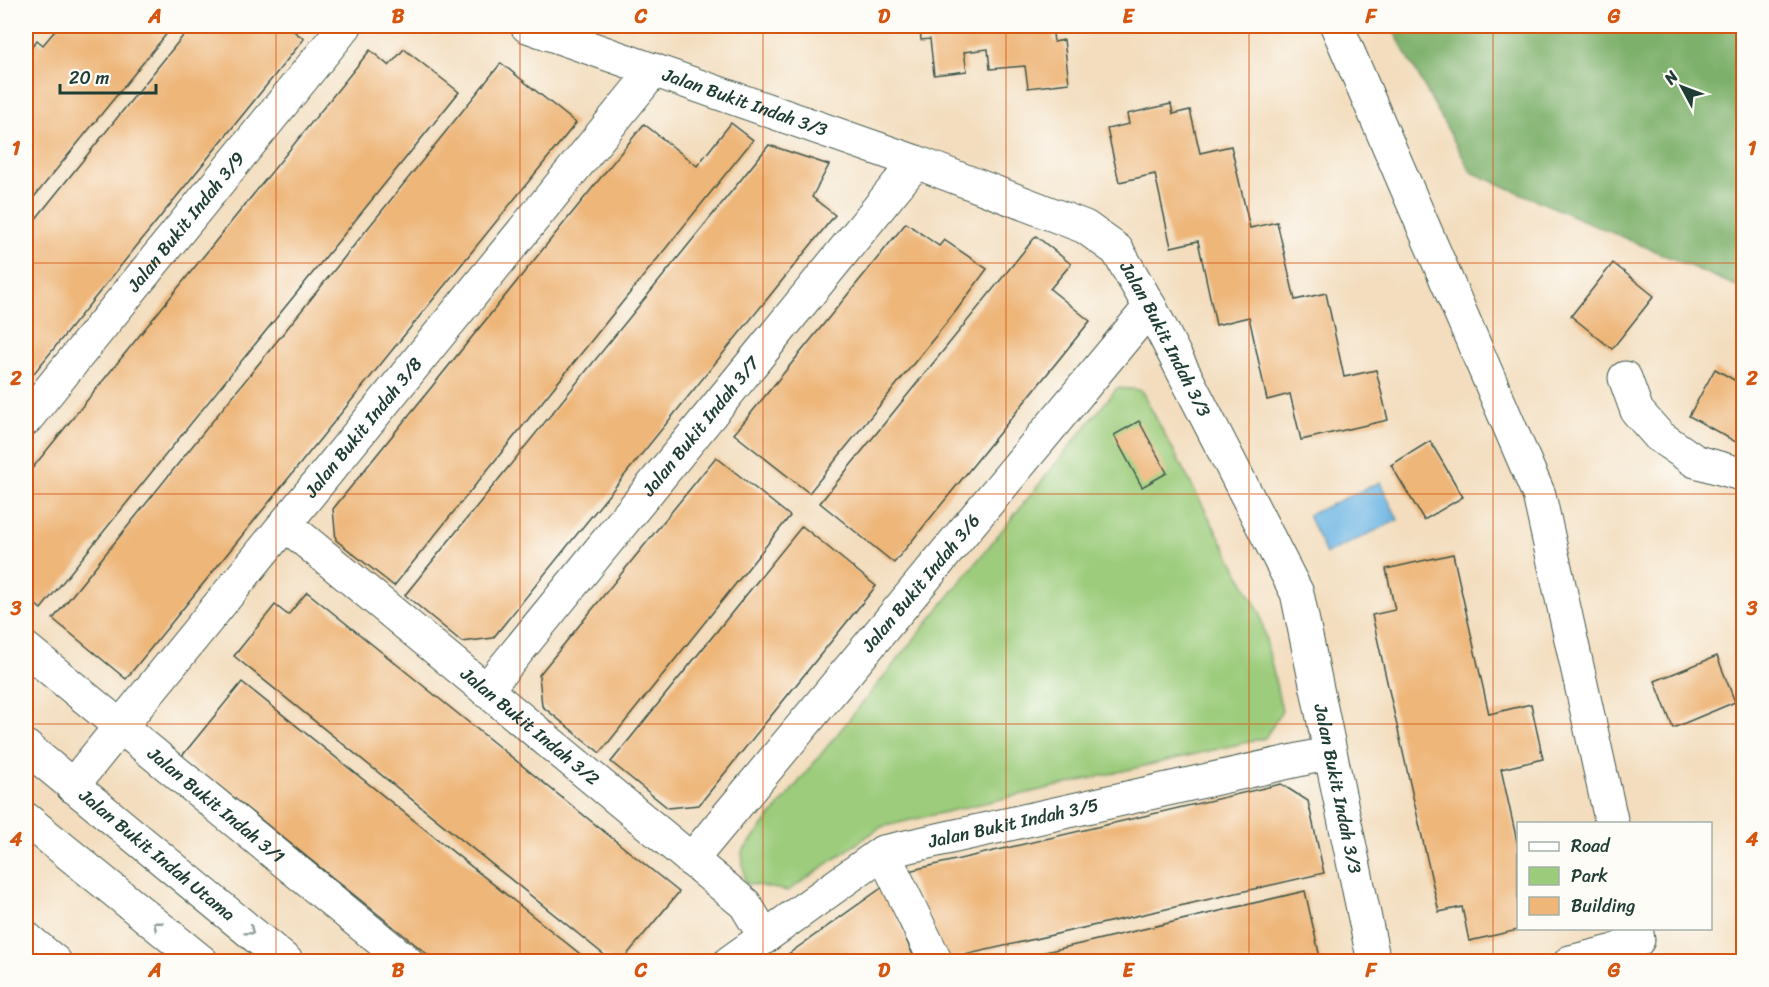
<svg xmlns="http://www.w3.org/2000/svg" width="1769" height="987" font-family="Sriracha,sans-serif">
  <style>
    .green { fill: #9ccc7b; stroke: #5e8458; stroke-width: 1.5 }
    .forest { fill: #7db06b; stroke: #4e7650; stroke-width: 1.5 }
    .water { fill: #6cb5e4; stroke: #46798c; stroke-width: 1.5 }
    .building { fill: #eeb679 }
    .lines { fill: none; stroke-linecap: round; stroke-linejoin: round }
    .minor-casing { stroke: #3f5549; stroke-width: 35 }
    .minor { stroke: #fff; stroke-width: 33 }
    .oneway { stroke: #8f9e9a }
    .grid { fill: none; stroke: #d45610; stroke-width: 1.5; stroke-opacity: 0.55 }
    .labels { text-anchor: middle; stroke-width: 5; stroke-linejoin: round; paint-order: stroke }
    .street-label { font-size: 18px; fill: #1f3d34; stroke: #fdfcf7 }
    .neatline { fill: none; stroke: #d45610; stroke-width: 2 }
    .grid-label { font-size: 20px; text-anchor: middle; font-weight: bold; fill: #d45610 }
  </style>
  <rect width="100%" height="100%" fill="#fdfcf7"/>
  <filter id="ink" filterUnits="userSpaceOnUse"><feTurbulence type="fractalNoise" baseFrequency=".0167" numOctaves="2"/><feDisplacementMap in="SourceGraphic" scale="12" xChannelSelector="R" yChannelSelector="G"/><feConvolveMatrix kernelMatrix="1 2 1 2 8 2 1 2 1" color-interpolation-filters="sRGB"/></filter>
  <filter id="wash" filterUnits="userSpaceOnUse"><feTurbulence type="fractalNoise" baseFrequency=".008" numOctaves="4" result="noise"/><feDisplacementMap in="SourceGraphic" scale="24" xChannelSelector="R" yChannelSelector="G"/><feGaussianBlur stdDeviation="1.35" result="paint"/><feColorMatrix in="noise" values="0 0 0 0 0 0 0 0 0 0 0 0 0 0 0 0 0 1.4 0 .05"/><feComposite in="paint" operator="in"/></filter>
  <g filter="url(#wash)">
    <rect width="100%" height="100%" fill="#f3ddbe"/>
    <path class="green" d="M1117,388L1141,390L1260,613L1282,711L1265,738L881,827L788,891L745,883L742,852Z"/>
    <path class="forest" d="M1391,26H1743V289L1471,172Z"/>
    <path class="water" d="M1380,482L1398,520L1326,554L1308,515Z"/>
    <g id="blocks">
      <g class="building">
        <path d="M59,26H173L26,207V55L37,40L43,45Z"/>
        <path d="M191,26H287L304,39L26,383V231Z"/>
        <path d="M920,26H1052L1054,42L1064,40L1069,83L1028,88L1025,66L990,69L988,49L964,52L967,71L934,75L930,39L921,40Z"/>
        <path d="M404,49L459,92L41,609L26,597V476L370,50L389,66Z"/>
        <path d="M501,63L576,123L126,679L53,619Z"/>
        <path d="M1171,104L1173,114L1190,110L1200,153L1231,146L1250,228L1277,222L1295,300L1326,293L1344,377L1376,370L1388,420L1301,440L1290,394L1267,400L1249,317L1216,325L1198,241L1171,247L1155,174L1119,182L1107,129L1129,124L1127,114Z"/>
        <path d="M731,123L753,140L394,586L336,540L333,509L644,124L697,166Z"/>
        <path d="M769,145L829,165L812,197L835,215L493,638L462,642L405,595Z"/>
        <path d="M906,223L939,246L944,240L987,269L956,311L809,493L734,434Z"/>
        <path d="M1036,236L1071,264L1050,289L1090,321L894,563L820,503Z"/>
        <path d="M1613,263L1654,296L1612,349L1571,316Z"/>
        <path d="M1715,369L1743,385V446L1689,416Z"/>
        <path d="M1139,421L1167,473L1142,487L1114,435Z"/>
        <path d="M1430,441L1463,497L1424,520L1391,465Z"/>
        <path d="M716,457L790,516L600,753L542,706L539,675Z"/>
        <path d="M802,526L876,586L699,805L668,808L611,762Z"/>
        <path d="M1453,554L1489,714L1531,704L1543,759L1501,769L1518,846V930L1469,941L1462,907L1439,912L1372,615L1395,610L1386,569Z"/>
        <path d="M307,592L679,892L621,962H613L234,656L275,605L288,615Z"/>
        <path d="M1717,656L1735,702L1673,728L1655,681Z"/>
        <path d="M242,682L585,958L583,962H437L182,756Z"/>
        <path d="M1281,784L1308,801L1324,873L947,959L908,871Z"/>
        <path d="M883,887L916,962H777Z"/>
        <path d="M1305,891L1321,962H1011L1037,954Z"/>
      </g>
    </g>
  </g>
  <g filter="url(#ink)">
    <use href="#blocks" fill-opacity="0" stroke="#3f5549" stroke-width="1.5"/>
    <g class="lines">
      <g class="minor-casing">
        <g id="minor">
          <path id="s1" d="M527,26L916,162L1085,227L1117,250L1150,307L1297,593L1374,962"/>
          <path d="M1337,26L1539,495L1612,824"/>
          <path d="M1625,378L1637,411L1659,436L1695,461L1744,475"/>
          <path id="s2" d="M26,419L345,26"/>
          <path id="s3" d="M285,524L745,904L765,937"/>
          <path id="s4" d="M26,649L407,962"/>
          <path id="s5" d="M486,690L916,162"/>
          <path id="s6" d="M26,747L287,962"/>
          <path id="s7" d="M72,786L654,70"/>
          <path d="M26,819L202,962"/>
          <path d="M883,852L936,962"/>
          <path id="s8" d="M691,860L1150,307"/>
          <path d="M26,938L55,962"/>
          <path id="s9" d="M730,962L883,852L1330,753"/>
          <path d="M1570,962L1615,951L1638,940L1636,928"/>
        </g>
      </g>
      <use href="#minor" class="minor"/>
    </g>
    <defs><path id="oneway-chevron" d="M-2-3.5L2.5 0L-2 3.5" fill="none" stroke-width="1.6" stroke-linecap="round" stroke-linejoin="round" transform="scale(1.5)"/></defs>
    <g class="oneway">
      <use href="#oneway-chevron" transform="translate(157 925) rotate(-141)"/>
      <use href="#oneway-chevron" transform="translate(250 931) rotate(39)"/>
    </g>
  </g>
  <path class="grid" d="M276,26V962M520,26V962M763,26V962M1006,26V962M1249,26V962M1493,26V962M26,263H1744M26,494H1744M26,724H1744"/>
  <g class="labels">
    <g class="street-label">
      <text dy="6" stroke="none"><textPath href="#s1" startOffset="231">Jalan Bukit Indah 3/3</textPath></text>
      <text dy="6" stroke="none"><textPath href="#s2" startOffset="254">Jalan Bukit Indah 3/9</textPath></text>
      <text dy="6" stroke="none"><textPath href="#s1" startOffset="734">Jalan Bukit Indah 3/3</textPath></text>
      <text dy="6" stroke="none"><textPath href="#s5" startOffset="340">Jalan Bukit Indah 3/7</textPath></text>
      <text dy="6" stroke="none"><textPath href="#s7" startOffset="462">Jalan Bukit Indah 3/8</textPath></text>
      <text dy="6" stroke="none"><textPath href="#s8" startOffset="360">Jalan Bukit Indah 3/6</textPath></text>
      <text dy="6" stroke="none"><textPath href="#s3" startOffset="318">Jalan Bukit Indah 3/2</textPath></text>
      <text dy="6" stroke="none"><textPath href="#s1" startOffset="1220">Jalan Bukit Indah 3/3</textPath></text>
      <text dy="6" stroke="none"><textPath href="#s4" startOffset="246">Jalan Bukit Indah 3/1</textPath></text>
      <text dy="6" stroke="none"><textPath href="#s9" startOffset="322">Jalan Bukit Indah 3/5</textPath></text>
      <text dy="6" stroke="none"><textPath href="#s6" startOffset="170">Jalan Bukit Indah Utama</textPath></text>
    </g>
  </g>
  <rect width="1769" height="987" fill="none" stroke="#fdfcf7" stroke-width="66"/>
  <rect x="1517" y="822" width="195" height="108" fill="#fdfcf7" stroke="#a4b0a9" stroke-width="1.5"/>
  <rect x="1529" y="842" width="30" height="9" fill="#ffffff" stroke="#a4b0a9" stroke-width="1.5"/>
  <text x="1571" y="852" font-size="18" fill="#1f3d34">Road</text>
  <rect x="1529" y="867" width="30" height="18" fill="#9ccc7b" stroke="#a4b0a9" stroke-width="1.5"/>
  <text x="1571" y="882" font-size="18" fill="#1f3d34">Park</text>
  <rect x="1529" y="897" width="30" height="18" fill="#eeb679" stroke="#a4b0a9" stroke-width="1.5"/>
  <text x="1571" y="912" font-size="18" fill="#1f3d34">Building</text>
  <g transform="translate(1682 87) rotate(311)" stroke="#fdfcf7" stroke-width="4.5" paint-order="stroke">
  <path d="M0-4.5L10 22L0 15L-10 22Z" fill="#1f3d34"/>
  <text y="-9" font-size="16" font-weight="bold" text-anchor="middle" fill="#1f3d34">N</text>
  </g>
  <path d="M60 84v9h96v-9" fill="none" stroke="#1f3d34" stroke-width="3"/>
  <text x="69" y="84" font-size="18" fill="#1f3d34" stroke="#fdfcf7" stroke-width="4.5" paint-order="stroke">20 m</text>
  <rect x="33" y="33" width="1703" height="921" class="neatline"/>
  <g class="grid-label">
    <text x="155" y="23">A</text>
    <text x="398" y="23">B</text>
    <text x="641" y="23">C</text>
    <text x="884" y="23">D</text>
    <text x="1128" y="23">E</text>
    <text x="1371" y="23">F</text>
    <text x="1614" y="23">G</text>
    <text x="16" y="155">1</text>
    <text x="1752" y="155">1</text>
    <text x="16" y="385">2</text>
    <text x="1752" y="385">2</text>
    <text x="16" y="615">3</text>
    <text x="1752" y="615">3</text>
    <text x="16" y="846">4</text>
    <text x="1752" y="846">4</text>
    <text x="155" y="977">A</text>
    <text x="398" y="977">B</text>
    <text x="641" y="977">C</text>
    <text x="884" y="977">D</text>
    <text x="1128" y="977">E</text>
    <text x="1371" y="977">F</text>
    <text x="1614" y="977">G</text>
  </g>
</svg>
